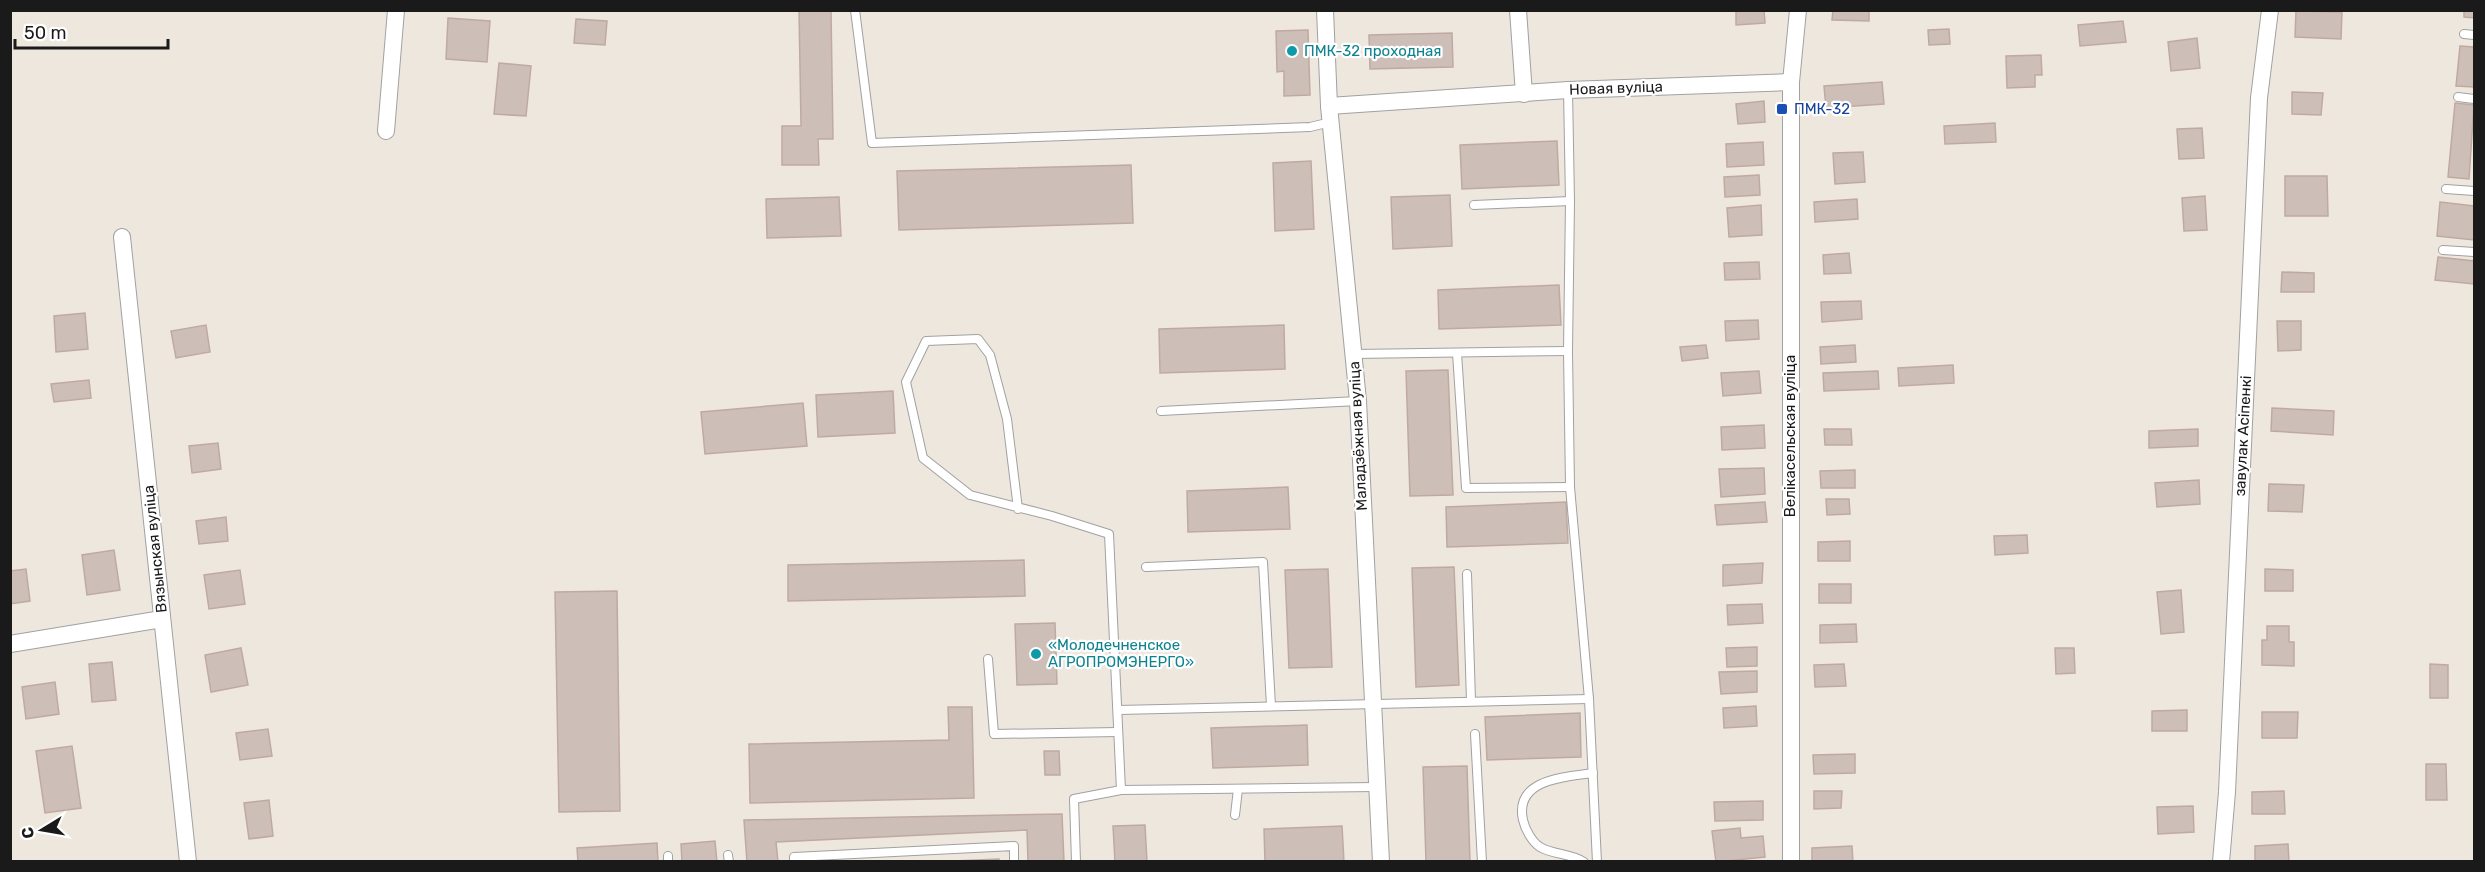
<svg xmlns="http://www.w3.org/2000/svg" width="2485" height="872" font-family="Rubik,sans-serif">
  <style>
    .building { fill: #cdbeb8; stroke: #c0aaa0; stroke-width: 1.5 }
    .lines { fill: none; stroke-linecap: round; stroke-linejoin: round }
    .lane-casing { stroke: #a1a1a1; stroke-width: 10 }
    .street-casing { stroke: #a1a1a1; stroke-width: 18 }
    .lane { stroke: #fff; stroke-width: 8 }
    .street { stroke: #fff; stroke-width: 16 }
    .culture-dot { fill: #0f9aa8; stroke: #fff; stroke-width: 2 }
    .transit-dot { fill: #1a4fb4; stroke: #fff; stroke-width: 2 }
    .labels { text-anchor: middle; stroke-width: 4.5; stroke-linejoin: round; paint-order: stroke }
    .culture-label { font-size: 15px; fill: #0d838f; stroke: #fff; text-anchor: start }
    .street-label { font-size: 15px; fill: #1a1a1a; stroke: #fff }
    .transit-label { font-size: 15px; fill: #164399; stroke: #fff; text-anchor: start }
  </style>
  <rect width="100%" height="100%" fill="#eee7de"/>
  <g class="building">
    <path d="M799,10H831L833,139H818L819,165H782V126H801Z"/>
    <path d="M1736,10H1764L1765,23L1736,25Z"/>
    <path d="M1833,10H1869V21L1832,20Z"/>
    <path d="M2464,10H2474V18L2464,17Z"/>
    <path d="M2296,11L2342,12L2341,39L2295,37Z"/>
    <path d="M448,18L490,21L487,62L446,59Z"/>
    <path d="M576,19L607,21L605,45L574,43Z"/>
    <path d="M2123,21L2126,42L2080,46L2078,25Z"/>
    <path d="M1949,29L1950,44L1929,45L1928,30Z"/>
    <path d="M1308,30L1310,95L1284,96V71L1277,72L1276,31Z"/>
    <path d="M1452,33L1453,67L1370,69L1369,35Z"/>
    <path d="M2197,38L2200,68L2171,71L2168,42Z"/>
    <path d="M2460,46L2474,47V87L2456,86Z"/>
    <path d="M2041,55L2042,75H2035V87L2007,88L2006,56Z"/>
    <path d="M499,63L531,66L526,116L494,114Z"/>
    <path d="M1882,82L1884,104L1826,108L1824,86Z"/>
    <path d="M2292,92L2323,93L2321,115L2292,114Z"/>
    <path d="M1764,101L1765,122L1738,124L1736,104Z"/>
    <path d="M2455,103L2474,105L2469,179L2448,177Z"/>
    <path d="M1995,123L1996,142L1945,144L1944,126Z"/>
    <path d="M2202,128L2204,158L2179,159L2177,129Z"/>
    <path d="M1557,141L1559,185L1462,189L1460,145Z"/>
    <path d="M1763,142L1764,165L1727,167L1726,144Z"/>
    <path d="M1863,152L1865,182L1835,184L1833,153Z"/>
    <path d="M1311,161L1314,229L1275,231L1273,163Z"/>
    <path d="M1131,165L1133,223L899,230L897,171Z"/>
    <path d="M1759,175L1760,195L1725,197L1724,177Z"/>
    <path d="M2285,176H2327L2328,216H2285Z"/>
    <path d="M1450,195L1452,246L1393,249L1391,197Z"/>
    <path d="M2205,196L2207,230L2184,231L2182,198Z"/>
    <path d="M839,197L841,236L767,238L766,199Z"/>
    <path d="M1857,199L1858,219L1815,222L1814,202Z"/>
    <path d="M2440,202L2474,206V240L2437,236Z"/>
    <path d="M1761,205L1762,235L1729,237L1727,208Z"/>
    <path d="M1849,253L1851,273L1824,274L1823,255Z"/>
    <path d="M2438,257L2474,261V284L2435,280Z"/>
    <path d="M1759,262L1760,279L1725,280L1724,263Z"/>
    <path d="M2282,272L2314,273V292H2281Z"/>
    <path d="M1559,285L1561,325L1439,329L1438,290Z"/>
    <path d="M1861,301L1862,319L1822,322L1821,302Z"/>
    <path d="M85,313L88,349L56,352L54,316Z"/>
    <path d="M1758,320L1759,339L1726,341L1725,321Z"/>
    <path d="M2277,321H2301V350L2278,351Z"/>
    <path d="M206,325L210,352L176,358L171,331Z"/>
    <path d="M1284,325L1285,369L1160,373L1159,329Z"/>
    <path d="M1706,345L1708,358L1682,361L1680,347Z"/>
    <path d="M1855,345L1856,362L1821,364L1820,347Z"/>
    <path d="M1953,365L1954,383L1899,386L1898,368Z"/>
    <path d="M1448,370L1453,495L1410,496L1406,371Z"/>
    <path d="M1759,371L1761,393L1723,396L1721,373Z"/>
    <path d="M1878,371L1879,389L1824,391L1823,373Z"/>
    <path d="M89,380L91,398L54,402L51,384Z"/>
    <path d="M893,391L895,433L818,437L816,395Z"/>
    <path d="M803,403L807,446L705,454L701,412Z"/>
    <path d="M2272,408L2334,411L2333,435L2271,431Z"/>
    <path d="M1764,425L1765,448L1722,450L1721,427Z"/>
    <path d="M1824,429H1851L1852,445H1825Z"/>
    <path d="M2198,429V446L2149,448V431Z"/>
    <path d="M218,443L221,469L192,473L189,446Z"/>
    <path d="M1764,468L1765,494L1721,497L1719,469Z"/>
    <path d="M1855,470V488H1821L1820,471Z"/>
    <path d="M2199,480L2200,504L2157,507L2155,483Z"/>
    <path d="M2269,484L2304,485L2302,512L2268,511Z"/>
    <path d="M1288,487L1290,529L1188,532L1187,491Z"/>
    <path d="M1826,499H1849L1850,514L1827,515Z"/>
    <path d="M1566,502L1568,543L1447,547L1446,507Z"/>
    <path d="M1765,502L1767,522L1717,525L1715,505Z"/>
    <path d="M226,517L228,541L199,544L196,521Z"/>
    <path d="M2027,535L2028,553L1995,555L1994,536Z"/>
    <path d="M1850,541V561H1818V542Z"/>
    <path d="M114,550L120,590L87,595L82,555Z"/>
    <path d="M1024,560L1025,596L788,601V565Z"/>
    <path d="M1763,563L1762,583L1723,586V565Z"/>
    <path d="M1454,567L1459,685L1416,687L1412,568Z"/>
    <path d="M26,569L30,601L10,604V571Z"/>
    <path d="M1328,569L1332,667L1289,668L1285,570Z"/>
    <path d="M2265,569L2293,570V591H2265Z"/>
    <path d="M240,570L245,604L209,609L204,575Z"/>
    <rect x="1819" y="584" width="32" height="19"/>
    <path d="M2181,590L2184,632L2161,634L2157,592Z"/>
    <path d="M617,591L620,811L559,812L555,592Z"/>
    <path d="M1762,604L1763,623L1728,625L1727,605Z"/>
    <path d="M1055,623L1057,684L1017,685L1015,624Z"/>
    <path d="M1856,624L1857,642L1820,643V625Z"/>
    <path d="M2267,626H2289V642H2294V666L2262,665V640H2267Z"/>
    <path d="M1757,647V666L1727,667L1726,648Z"/>
    <path d="M241,648L248,685L211,692L205,655Z"/>
    <path d="M2055,648H2074L2075,673L2056,674Z"/>
    <path d="M112,662L116,700L92,702L89,664Z"/>
    <path d="M1844,664L1846,686L1815,687L1814,665Z"/>
    <path d="M2430,664L2448,665V698H2430Z"/>
    <path d="M1757,671V692L1721,694L1719,672Z"/>
    <path d="M55,682L59,714L26,719L22,687Z"/>
    <path d="M1756,706L1757,726L1724,728L1723,708Z"/>
    <path d="M948,707H972L974,798L750,803L749,744L949,740Z"/>
    <path d="M2187,710V731H2152V711Z"/>
    <path d="M2262,712H2298L2297,738H2262Z"/>
    <path d="M1580,713L1581,757L1487,760L1485,717Z"/>
    <path d="M1307,725L1308,765L1213,768L1211,728Z"/>
    <path d="M268,729L272,756L240,760L236,733Z"/>
    <path d="M72,746L81,808L45,813L36,751Z"/>
    <path d="M1044,751H1059L1060,775H1045Z"/>
    <path d="M1855,754V773L1814,774L1813,755Z"/>
    <path d="M2426,764H2446L2447,800H2426Z"/>
    <path d="M1467,766L1470,862H1426L1423,767Z"/>
    <path d="M1814,791H1842L1841,808L1814,809Z"/>
    <path d="M2284,791L2285,814H2252V792Z"/>
    <path d="M269,800L273,836L249,839L244,803Z"/>
    <path d="M1763,801V820L1715,821L1714,802Z"/>
    <path d="M2193,806L2194,832L2158,834L2157,807Z"/>
    <path d="M1062,814L1064,862H1028L1027,830L776,842L778,862H747L744,820Z"/>
    <path d="M1145,825L1147,862H1115L1113,826Z"/>
    <path d="M1342,826L1344,862H1265L1264,829Z"/>
    <path d="M1740,828L1741,838L1763,836L1765,857L1716,862L1712,831Z"/>
    <path d="M715,841L717,862H682L681,844Z"/>
    <path d="M657,843L658,862H578L577,848Z"/>
    <path d="M2288,844L2289,862H2255V846Z"/>
    <path d="M1852,846L1853,862H1812V848Z"/>
    <path d="M999,859V862H929Z"/>
  </g>
  <g class="lines">
    <g class="lane-casing">
      <g id="lane">
        <path d="M855,10L872,143L1310,127L1331,122"/>
        <path d="M2464,34L2474,35"/>
        <path d="M1568,90L1570,201L1568,351L1570,487L1589,699L1597,862"/>
        <path d="M2458,97L2474,99"/>
        <path d="M2446,189L2474,191"/>
        <path d="M1474,205L1570,201"/>
        <path d="M2443,250L2474,252"/>
        <path d="M1457,353L1466,488L1570,487"/>
        <path d="M1354,354L1568,351"/>
        <path d="M1161,411L1358,401"/>
        <path d="M1018,509L1007,419L990,355L978,339L926,341L906,382L923,458L970,495L1052,516L1109,534L1121,790"/>
        <path d="M1146,567L1263,562L1271,706"/>
        <path d="M1467,574L1471,701"/>
        <path d="M988,659L994,734L1118,732"/>
        <path d="M1118,710L1589,699"/>
        <path d="M1475,734L1482,862"/>
        <path d="M1235,815L1238,789"/>
        <path d="M728,855L729,862"/>
        <path d="M668,856V862"/>
        <path d="M794,862V857L1014,846V862"/>
        <path d="M1076,862L1074,799L1121,790L1376,787"/>
        <path d="M1584,862C1571,853 1553,855 1540,847C1532,842 1525,829 1523,820C1514,779 1565,777 1593,773"/>
      </g>
    </g>
    <g class="street-casing">
      <g id="street">
        <path d="M1325,10L1329,106L1358,401L1381,862"/>
        <path d="M1518,10L1524,94"/>
        <path d="M1329,106L1568,90L1791,82"/>
        <path d="M386,131L396,10"/>
        <path d="M122,237L188,862"/>
        <path d="M10,644L162,619"/>
        <path d="M1791,862V82L1798,10"/>
        <path d="M2221,862L2227,792L2259,98L2270,10"/>
      </g>
    </g>
    <use href="#lane" class="lane"/>
    <use href="#street" class="street"/>
  </g>
  <g class="culture-dot">
    <circle cx="1292" cy="51" r="6"/>
    <circle cx="1036" cy="654" r="6"/>
  </g>
  <rect class="transit-dot" x="1776" y="103" width="12" height="12" rx="3"/>
  <g class="labels">
    <g class="culture-label">
      <text x="1304" y="56">ПМК-32 проходная</text>
      <text x="1048" y="650">«Молодечненское<tspan x="1048" dy="17">АГРОПРОМЭНЕРГО»</tspan></text>
    </g>
    <g class="street-label">
      <text transform="translate(1616 88) rotate(-2)" y="5">Новая вуліца</text>
      <text transform="translate(1358 436) rotate(-93)" y="5">Маладзёжная вуліца</text>
      <text transform="translate(1790 436) rotate(-90)" y="5">Велікасельская вуліца</text>
      <text transform="translate(2243 436) rotate(-87)" y="5">завулак Асіпенкі</text>
      <text transform="translate(155 549) rotate(-96)" y="5">Вязынская вуліца</text>
    </g>
    <g class="transit-label">
      <text x="1794" y="114">ПМК-32</text>
    </g>
  </g>
  <rect width="2485" height="872" fill="none" stroke="#1a1a1a" stroke-width="24"/>
  <g transform="translate(42 830) rotate(259)" stroke="#ffffff" stroke-width="4.5" paint-order="stroke">
  <path d="M0-4.5L10 22L0 15L-10 22Z" fill="#1a1a1a"/>
  <text y="-9" font-size="16" font-weight="bold" text-anchor="middle" fill="#1a1a1a">С</text>
  </g>
  <path d="M15 39v9h153v-9" fill="none" stroke="#1a1a1a" stroke-width="3"/>
  <text x="24" y="39" font-size="18" fill="#1a1a1a" stroke="#ffffff" stroke-width="4.5" paint-order="stroke">50 m</text>
</svg>
